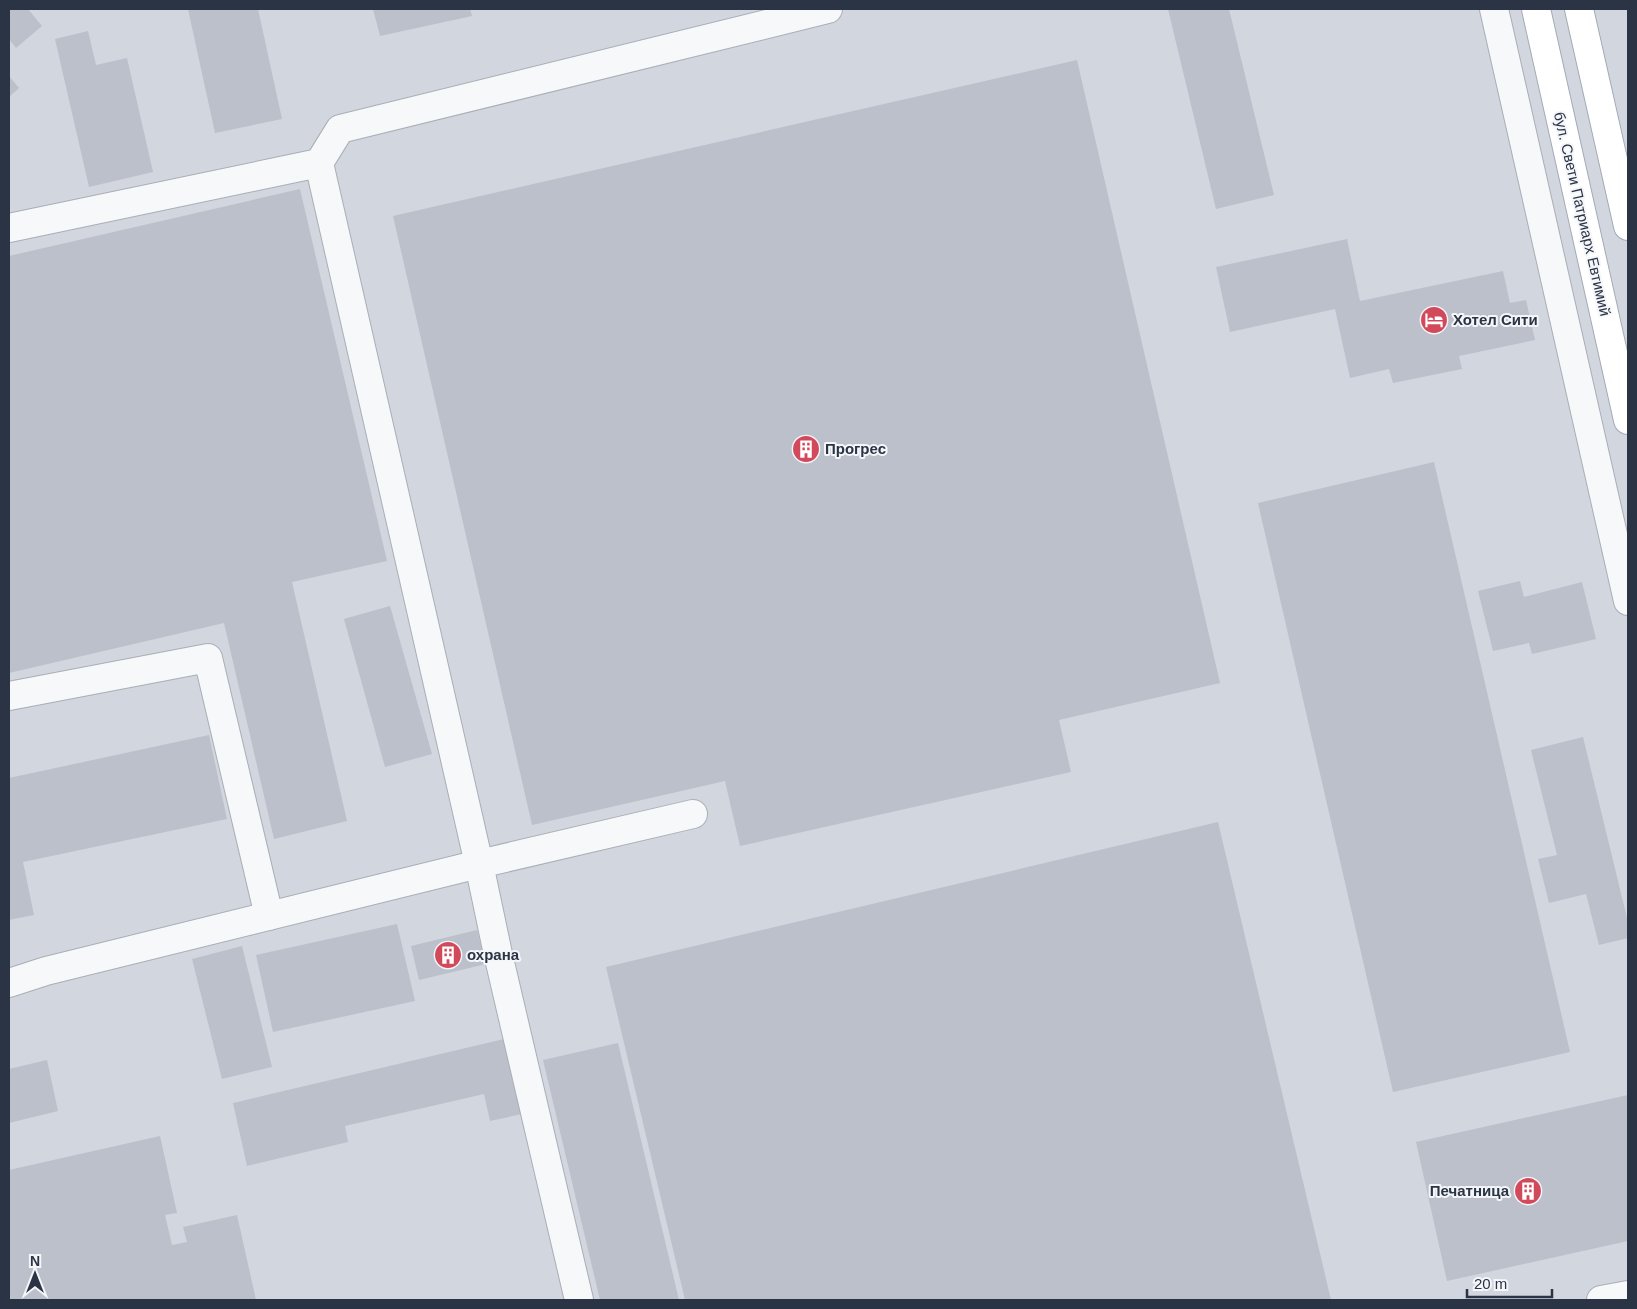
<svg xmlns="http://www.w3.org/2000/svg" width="1637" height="1309" font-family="Arial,sans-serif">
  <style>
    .built { fill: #d2d6de }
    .building { fill: #bbc0ca }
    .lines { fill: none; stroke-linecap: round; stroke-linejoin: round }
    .minor-casing { stroke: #a9aeb7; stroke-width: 30 }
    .major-casing { stroke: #a3abb8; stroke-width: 30 }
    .minor { stroke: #f7f8fa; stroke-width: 28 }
    .major { stroke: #fff; stroke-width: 28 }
    .labels { text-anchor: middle; stroke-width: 4; stroke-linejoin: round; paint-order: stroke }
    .street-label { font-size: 15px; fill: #2b3445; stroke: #f4f6f9 }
    .poi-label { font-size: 15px; font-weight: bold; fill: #2b3445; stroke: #f4f6f9; text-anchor: start }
  </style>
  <rect width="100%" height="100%" fill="#e4e7ec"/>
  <rect class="built" x="9" y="9" width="1619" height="1291"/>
  <g class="building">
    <path d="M9,9H28L42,26L16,48L9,39Z"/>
    <path d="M188,9H258L282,119L215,133Z"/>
    <path d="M373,9H470L472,16L380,36Z"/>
    <path d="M1168,9H1229L1274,195L1216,209Z"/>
    <path d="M88,31L96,65L127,58L153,172L89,187L55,39Z"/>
    <path d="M1077,60L1220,683L1059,720L1071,772L740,846L725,781L532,825L393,216Z"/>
    <path d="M9,76L19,88L9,97Z"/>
    <path d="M300,189L387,561L292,582L347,821L274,839L224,623L9,673V256Z"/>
    <path d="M1347,239L1360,301L1503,271L1510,303L1526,300L1535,340L1459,356L1462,369L1393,383L1389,369L1350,378L1335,309L1230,332L1216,267Z"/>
    <path d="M1434,462L1570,1052L1393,1092L1258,503Z"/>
    <path d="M1520,581L1524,597L1582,582L1596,639L1532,654L1529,643L1493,651L1478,591Z"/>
    <path d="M390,606L432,754L385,767L344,619Z"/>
    <path d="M209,735L227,819L23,862L34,915L9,920V778Z"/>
    <path d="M1583,737L1628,922V938L1599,945L1586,894L1549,903L1538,859L1557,855L1531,750Z"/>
    <path d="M1218,822L1331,1300H685L606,967Z"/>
    <path d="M397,924L415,1001L273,1032L256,955Z"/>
    <path d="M477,930L486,964L419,980L411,946Z"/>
    <path d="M242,946L272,1067L222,1079L192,959Z"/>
    <path d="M504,1039L522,1114L490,1121L484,1094L345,1126L348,1142L247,1166L233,1103Z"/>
    <path d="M618,1043L679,1300H600L543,1060Z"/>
    <path d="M47,1060L58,1111L9,1123V1069Z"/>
    <path d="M1628,1095V1241L1447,1281L1416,1142Z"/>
    <path d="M160,1136L177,1213L165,1215L172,1245L187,1242L183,1227L237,1215L256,1300H9V1170Z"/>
  </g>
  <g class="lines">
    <g class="minor-casing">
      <g id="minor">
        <path d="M1494,9L1628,601"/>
        <path d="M319,163L340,129L828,9"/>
        <path d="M9,228L319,163L479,864L498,954L579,1300"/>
        <path d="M9,696L208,658L269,916"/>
        <path d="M9,983L46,971L479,864L693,814"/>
        <path d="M1601,1300L1628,1295"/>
      </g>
    </g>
    <g class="major-casing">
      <g id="major">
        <path d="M1536,9L1628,420"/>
        <path d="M1579,9L1628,226"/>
      </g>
    </g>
    <use href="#minor" class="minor"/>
    <use href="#major" class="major"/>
  </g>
  <defs>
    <g id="hotel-disc" transform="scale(1.4375)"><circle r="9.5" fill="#d1495b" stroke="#f4f6f9"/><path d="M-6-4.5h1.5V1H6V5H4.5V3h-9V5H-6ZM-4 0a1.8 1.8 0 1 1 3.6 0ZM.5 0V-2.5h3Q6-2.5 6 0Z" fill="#fff"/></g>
    <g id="building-disc" transform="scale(1.4375)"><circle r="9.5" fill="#d1495b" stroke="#f4f6f9"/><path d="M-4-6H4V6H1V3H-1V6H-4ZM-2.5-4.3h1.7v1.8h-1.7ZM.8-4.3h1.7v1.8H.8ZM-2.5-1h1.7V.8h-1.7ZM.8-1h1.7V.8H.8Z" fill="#fff"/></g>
  </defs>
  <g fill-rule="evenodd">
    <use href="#hotel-disc" x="1434" y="320"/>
    <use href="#building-disc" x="806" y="449"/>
    <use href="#building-disc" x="448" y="955"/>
    <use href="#building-disc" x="1528" y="1191"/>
  </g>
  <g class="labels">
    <g class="street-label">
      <text transform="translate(1582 214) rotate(77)" y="5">бул. Свети Патриарх Евтимий</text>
    </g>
    <g class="poi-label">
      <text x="1453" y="325">Хотел Сити</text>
      <text x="825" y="454">Прогрес</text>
      <text x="467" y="960">охрана</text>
      <text x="1509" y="1196" text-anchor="end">Печатница</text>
    </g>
  </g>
  <rect width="1637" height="1309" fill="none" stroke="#2b3445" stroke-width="20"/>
  <g transform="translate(35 1274)" stroke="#f4f6f9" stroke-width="4" paint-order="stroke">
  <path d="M0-4L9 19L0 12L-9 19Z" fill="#2b3445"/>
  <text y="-8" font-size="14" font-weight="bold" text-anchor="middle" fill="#2b3445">N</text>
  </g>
  <path d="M1467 1289v8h85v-8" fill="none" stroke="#2b3445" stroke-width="2.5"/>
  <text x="1474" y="1289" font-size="15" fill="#2b3445" stroke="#f4f6f9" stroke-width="4" paint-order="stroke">20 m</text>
</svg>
